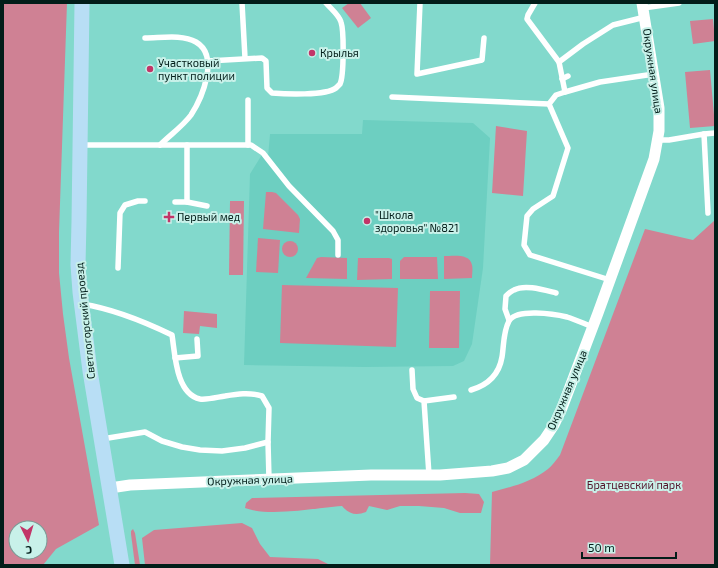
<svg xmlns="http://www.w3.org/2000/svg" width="718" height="568" font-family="'Exo 2',sans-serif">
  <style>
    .built { fill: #6dcfc1 }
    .green { fill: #cf8194; fill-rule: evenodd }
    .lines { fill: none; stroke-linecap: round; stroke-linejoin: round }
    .lane { stroke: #fff; stroke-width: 5.5 }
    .street { stroke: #fff; stroke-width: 11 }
    .secondary { stroke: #b8def5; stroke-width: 15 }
    .poi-dot { fill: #c23568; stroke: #c8f1e9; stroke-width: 1.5 }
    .labels { text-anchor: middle; stroke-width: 4; stroke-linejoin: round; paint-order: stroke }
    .poi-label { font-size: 11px; fill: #021d19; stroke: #c8f1e9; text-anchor: start }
    .street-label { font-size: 11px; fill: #021d19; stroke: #c8f1e9 }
    .park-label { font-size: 11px; fill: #53132a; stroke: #c8f1e9 }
  </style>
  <rect width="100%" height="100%" fill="#82d9cc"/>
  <path class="built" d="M363,120L473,123L490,138L483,268L472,344L464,361L453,366L365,367L244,365L250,174L263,153L268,157L270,134H362Z"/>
  <g class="green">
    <path d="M3,3H67L59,232V273L63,314L69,358L99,525L56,549L43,565H3ZM16,528H40V552H16Z"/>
    <path d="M349,3H360L371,18L358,28L342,8Z"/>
    <path d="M713,19L715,41L693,44L690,21Z"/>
    <path d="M710,70L715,126L690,128L685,72Z"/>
    <path d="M496,126L527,131L523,196L492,193Z"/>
    <path d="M266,192H272L276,193L298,215L300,219L299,233L263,229Z"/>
    <path d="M230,201H244L243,275H229Z"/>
    <path d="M715,220V565H490L492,492C511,487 532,482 548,469C552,466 556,460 560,455L645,229L693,240Z"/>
    <path d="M258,238L280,240L278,273L256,272Z"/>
    <circle cx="290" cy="249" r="8"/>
    <path d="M444,256C453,256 470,253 472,265C473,269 472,274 472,278L444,279Z"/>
    <path d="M321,257L347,258V279L306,278L317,258Z"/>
    <path d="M404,257H437L438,279H400V261Z"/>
    <path d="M358,258H389L392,259V279L357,280Z"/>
    <path d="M282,285L398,288L396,347L280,343Z"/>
    <path d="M430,291H460L459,348H429Z"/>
    <path d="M184,311L217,314V328L200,326L199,334L183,333Z"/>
    <path d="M465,493L479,494L484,502L481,513H460L444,508L419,506H400L387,510L369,506L366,512C356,516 349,514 342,506C315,508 269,517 245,508L246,503L252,498Z"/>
    <path d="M242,523L252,528L260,544L270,557L318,559L330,565H145L142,538L154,530Z"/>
    <path d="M133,529L135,533L140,565H135L131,534V531Z"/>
  </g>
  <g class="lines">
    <g class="lane">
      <path d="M242,3L245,58"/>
      <path d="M420,3L417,74L482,60L484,38"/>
      <path d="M535,3L528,15L527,19L559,62L565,92"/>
      <path d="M643,8L679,3"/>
      <path d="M145,38C161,38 182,34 196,42C220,56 202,98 191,115C183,126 170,135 160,145"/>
      <path d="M208,61L262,58L266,61L267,88L272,93C284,94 326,96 336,88C337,87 339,85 340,84C344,76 344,31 341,22C339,15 331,9 326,3"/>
      <path d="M559,62L583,44L613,25L645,17"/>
      <path d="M562,79L568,76"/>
      <path d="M392,97L549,104"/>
      <path d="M248,100V145"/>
      <path d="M704,134L715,133"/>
      <path d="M658,140H669L704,134L708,213"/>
      <path d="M82,145H251L263,153L289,186L333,231L338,240V255"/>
      <path d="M175,202H187V145"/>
      <path d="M187,202L207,206"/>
      <path d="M118,268L120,213L125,205L138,201H145"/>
      <path d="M610,280L530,255L524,245L527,216L533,209L553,196L568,148L549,104L556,95L565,92L600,82L654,74"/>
      <path d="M82,304C114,309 143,321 172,335C175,354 176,394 200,399C207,400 218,397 225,396C237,394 249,392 262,396L269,408L268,442L269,479"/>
      <path d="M509,320L505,309L506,296C508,294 511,291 514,290C525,284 544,290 556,293"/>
      <path d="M175,358L198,356L197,339"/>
      <path d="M412,370L413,389L417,398L424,401L429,475"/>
      <path d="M471,390C488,385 499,375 502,357C504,345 503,332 509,321C516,308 555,314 567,317C576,320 585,324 593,327"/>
      <path d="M424,401L454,397"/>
      <path d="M102,439L145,432L162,441L182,447L200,450L222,451L245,448L268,442"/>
    </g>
    <path class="street" d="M110,488L130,485L371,475H440L492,471L508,468L524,460L544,440L554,425L562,408L598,313L654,159L659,131V108L642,3"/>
    <path class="secondary" d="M82,3L79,221L78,265L80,292L90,371L122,565"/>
  </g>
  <g class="poi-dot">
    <circle cx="312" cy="53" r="4"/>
    <circle cx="150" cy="69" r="4"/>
    <path d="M167 211h4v4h4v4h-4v4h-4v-4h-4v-4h4z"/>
    <circle cx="367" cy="221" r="4"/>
  </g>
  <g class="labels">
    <g class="poi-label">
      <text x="320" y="57">Крылья</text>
      <text x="158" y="67">Участковый<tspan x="158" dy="13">пункт полиции</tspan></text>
      <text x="375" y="219">"Школа<tspan x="375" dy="13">здоровья" №821</tspan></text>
      <text x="177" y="221">Первый мед</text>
    </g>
    <g class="street-label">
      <text transform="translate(653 71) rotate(82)" y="4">Окружная улица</text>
      <text transform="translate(85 321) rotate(-96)" y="4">Светлогорский проезд</text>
      <text transform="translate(567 390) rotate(-67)" y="4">Окружная улица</text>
      <text transform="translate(250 480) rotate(-2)" y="4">Окружная улица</text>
    </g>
    <g class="park-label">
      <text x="634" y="489">Братцевский парк</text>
    </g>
  </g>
  <rect width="718" height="568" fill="none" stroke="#021d19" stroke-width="8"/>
  <g transform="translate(28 540) rotate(175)"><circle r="19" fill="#c8f1e9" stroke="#799c96"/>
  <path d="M0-3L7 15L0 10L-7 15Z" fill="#c23568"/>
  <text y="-6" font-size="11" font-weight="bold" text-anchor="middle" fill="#021d19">С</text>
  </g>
  <path d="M582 552v6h94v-6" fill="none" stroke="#021d19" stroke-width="2"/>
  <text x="588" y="552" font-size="12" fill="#021d19" stroke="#c8f1e9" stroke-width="3" paint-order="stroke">50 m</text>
</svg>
